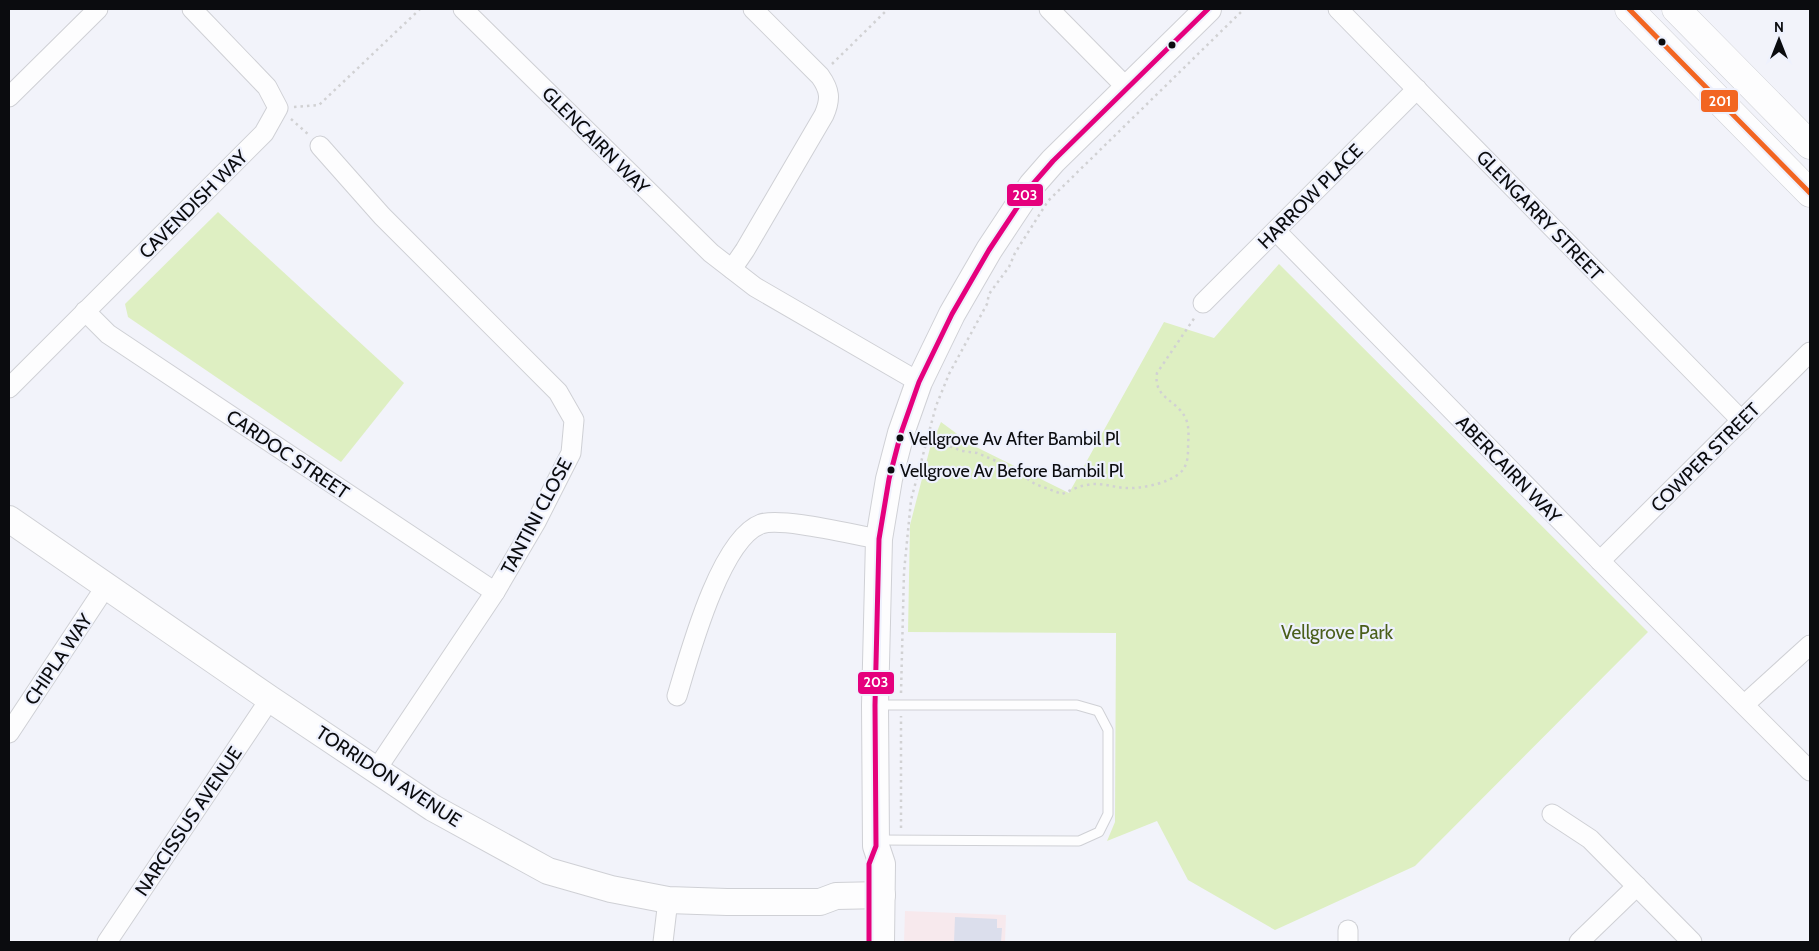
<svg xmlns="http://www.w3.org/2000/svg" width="1819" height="951" font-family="Cabin,sans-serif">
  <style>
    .commercial { fill: #f7e9ed }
    .green { fill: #deefc2 }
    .building { fill: #dbdeec }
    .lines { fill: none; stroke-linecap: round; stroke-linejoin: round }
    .lane-casing { stroke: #cfd0d5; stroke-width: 11 }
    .street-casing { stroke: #cfd0d5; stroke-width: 21 }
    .secondary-casing { stroke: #cfd0d5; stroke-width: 28 }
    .primary-casing { stroke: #cfd0d5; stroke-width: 29 }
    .path { stroke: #d1d1d3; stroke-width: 2.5; stroke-dasharray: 2.5 4; stroke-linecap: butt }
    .lane { stroke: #fdfdfe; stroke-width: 9 }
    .street { stroke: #fdfdfe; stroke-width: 19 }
    .secondary { stroke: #fdfdfe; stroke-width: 26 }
    .primary { stroke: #fdfdfe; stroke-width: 28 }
    .bus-1-casing { stroke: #eef1fd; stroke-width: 9 }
    .bus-2-casing { stroke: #eef1fd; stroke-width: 9 }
    .bus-1 { stroke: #e5007d; stroke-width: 5 }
    .bus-2 { stroke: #f26522; stroke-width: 5 }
    .bus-dot { fill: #0b0c0f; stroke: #eef1fd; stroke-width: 2 }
    .labels { text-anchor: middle; stroke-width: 4.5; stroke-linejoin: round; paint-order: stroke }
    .bus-label { font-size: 18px; fill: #0b0c0f; stroke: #eef1fd; text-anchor: start }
    .street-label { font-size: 19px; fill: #0b0c0f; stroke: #eef1fd }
    .park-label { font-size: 19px; fill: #4a5e1a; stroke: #eef1fd }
    .line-badge { stroke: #eef1fd; stroke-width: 2 }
    .badge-label { font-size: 14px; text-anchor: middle; font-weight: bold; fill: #fff }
  </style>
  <rect width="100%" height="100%" fill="#f2f3fa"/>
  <path class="commercial" d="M905,911L1006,915L1005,942H904Z"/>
  <g class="green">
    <path d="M218,212L404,383L341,462L128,317L125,304Z"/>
    <path d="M1279,264L1648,632L1415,866L1275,930L1188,880L1157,821L1107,841L1115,822L1116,633L908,632L910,525L930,448L941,422L972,445L1069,493L1164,322L1214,338Z"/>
  </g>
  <path class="building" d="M955,917L997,919V928H1002L1001,942H954Z"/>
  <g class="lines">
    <g class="lane-casing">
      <path id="lane" d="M876,705H1077L1098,711L1108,730V814L1099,832L1079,841L879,840"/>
    </g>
    <g class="street-casing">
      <g id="street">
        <path d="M463,9L711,253L755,287L919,382"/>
        <path d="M1049,9L1128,89"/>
        <path d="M1338,9L1742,421"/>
        <path d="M9,97L98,9"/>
        <path d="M320,146L382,216L558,392L574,420L571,453L536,522L495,592L376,770"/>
        <path d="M1276,231L1600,561L1810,771"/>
        <path d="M732,269L745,250L824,115C831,99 830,90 820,76L753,9"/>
        <path d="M1203,303L1417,89"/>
        <path d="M85,311L108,334L495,592"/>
        <path d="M9,388L264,133L278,108L267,87L192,9"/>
        <path d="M1600,561L1810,352"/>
        <path d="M677,696C689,656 720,539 761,524C782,517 854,535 879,539"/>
        <path d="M1745,704L1810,645"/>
        <path d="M9,733L106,586"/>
        <path d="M1552,814L1590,839L1692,942"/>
        <path d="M1348,930V942"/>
        <path d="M107,942L270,699"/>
        <path d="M663,942L668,900"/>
        <path d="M1579,942L1637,886"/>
      </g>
    </g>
    <g class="secondary-casing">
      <g id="secondary">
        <path d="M9,519L270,699L433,808L548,871L611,889L668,900L727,902H820L836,896L882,895"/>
        <path d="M881,942L882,864L876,846L875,705L879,539L889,479L901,433L919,382L952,314L989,250L1032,185L1053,161L1208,9"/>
      </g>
    </g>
    <g class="primary-casing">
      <g id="primary">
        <path d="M1629,9L1810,193"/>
        <path d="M1676,9L1810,145"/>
      </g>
    </g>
    <g class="path">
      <path d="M832,64L888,9"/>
      <path d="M294,107L319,105L420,9"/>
      <path d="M291,119L309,135"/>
      <path d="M929,431L949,446L962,451L977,453L996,461L1013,469L1035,484L1062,494C1070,491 1078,486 1087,485C1100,482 1112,487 1125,488C1141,489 1171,483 1182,471C1187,465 1188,457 1188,450C1188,439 1190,429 1186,419C1177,399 1153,399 1157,373L1195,317"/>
      <path d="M901,693L904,572L911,500L936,406L949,374L987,304L989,294L1009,267L1015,253L1048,201L1244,9"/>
      <path d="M901,828V716"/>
    </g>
    <use href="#lane" class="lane"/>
    <use href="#street" class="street"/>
    <use href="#secondary" class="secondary"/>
    <use href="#primary" class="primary"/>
    <g class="bus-1-casing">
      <path id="bus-1" d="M869,942V864L876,846L875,705L879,539L889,479L901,433L919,382L952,314L989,250L1032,185L1053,161L1208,9"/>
    </g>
    <g class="bus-2-casing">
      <path id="bus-2" d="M1629,9L1810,193"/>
    </g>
    <use href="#bus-1" class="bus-1"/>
    <use href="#bus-2" class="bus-2"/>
  </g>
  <g class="bus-dot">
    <circle cx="1662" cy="42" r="4.5"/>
    <circle cx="1172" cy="45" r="4.5"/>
    <circle cx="900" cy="438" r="4.5"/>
    <circle cx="891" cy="470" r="4.5"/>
  </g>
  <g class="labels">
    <g class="bus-label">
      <text x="909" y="445">Vellgrove Av After Bambil Pl</text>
      <text x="900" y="477">Vellgrove Av Before Bambil Pl</text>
    </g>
    <g class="street-label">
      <text transform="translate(596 140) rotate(45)" y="7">GLENCAIRN WAY</text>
      <text transform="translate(1310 196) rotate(-45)" y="7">HARROW PLACE</text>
      <text transform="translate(193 204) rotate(-45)" y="7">CAVENDISH WAY</text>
      <text transform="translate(1540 215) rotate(46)" y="7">GLENGARRY STREET</text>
      <text transform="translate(288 454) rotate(34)" y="7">CARDOC STREET</text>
      <text transform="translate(1705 457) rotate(-45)" y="7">COWPER STREET</text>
      <text transform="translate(1509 469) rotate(46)" y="7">ABERCAIRN WAY</text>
      <text transform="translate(536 516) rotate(-62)" y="7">TANTINI CLOSE</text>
      <text transform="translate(58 659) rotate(-56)" y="7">CHIPLA WAY</text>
      <text transform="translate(389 776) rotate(33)" y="7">TORRIDON AVENUE</text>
      <text transform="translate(188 821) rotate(-56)" y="7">NARCISSUS AVENUE</text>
    </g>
    <g class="park-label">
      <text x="1337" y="639">Vellgrove Park</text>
    </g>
  </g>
  <g class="line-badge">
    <rect x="1700" y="89" width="39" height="24" rx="5" fill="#f26522"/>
    <rect x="1006" y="183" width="38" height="24" rx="5" fill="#e5007d"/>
    <rect x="857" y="671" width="38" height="24" rx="5" fill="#e5007d"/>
  </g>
  <g class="badge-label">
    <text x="1720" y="106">201</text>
    <text x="1025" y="200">203</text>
    <text x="876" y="687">203</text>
  </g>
  <rect width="1819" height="951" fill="none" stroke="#0b0c0f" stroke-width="20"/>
  <g transform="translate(1779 40)" stroke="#eef1fd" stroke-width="4" paint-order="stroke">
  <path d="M0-4L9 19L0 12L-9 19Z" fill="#0b0c0f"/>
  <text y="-8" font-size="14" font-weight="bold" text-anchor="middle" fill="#0b0c0f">N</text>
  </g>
</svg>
